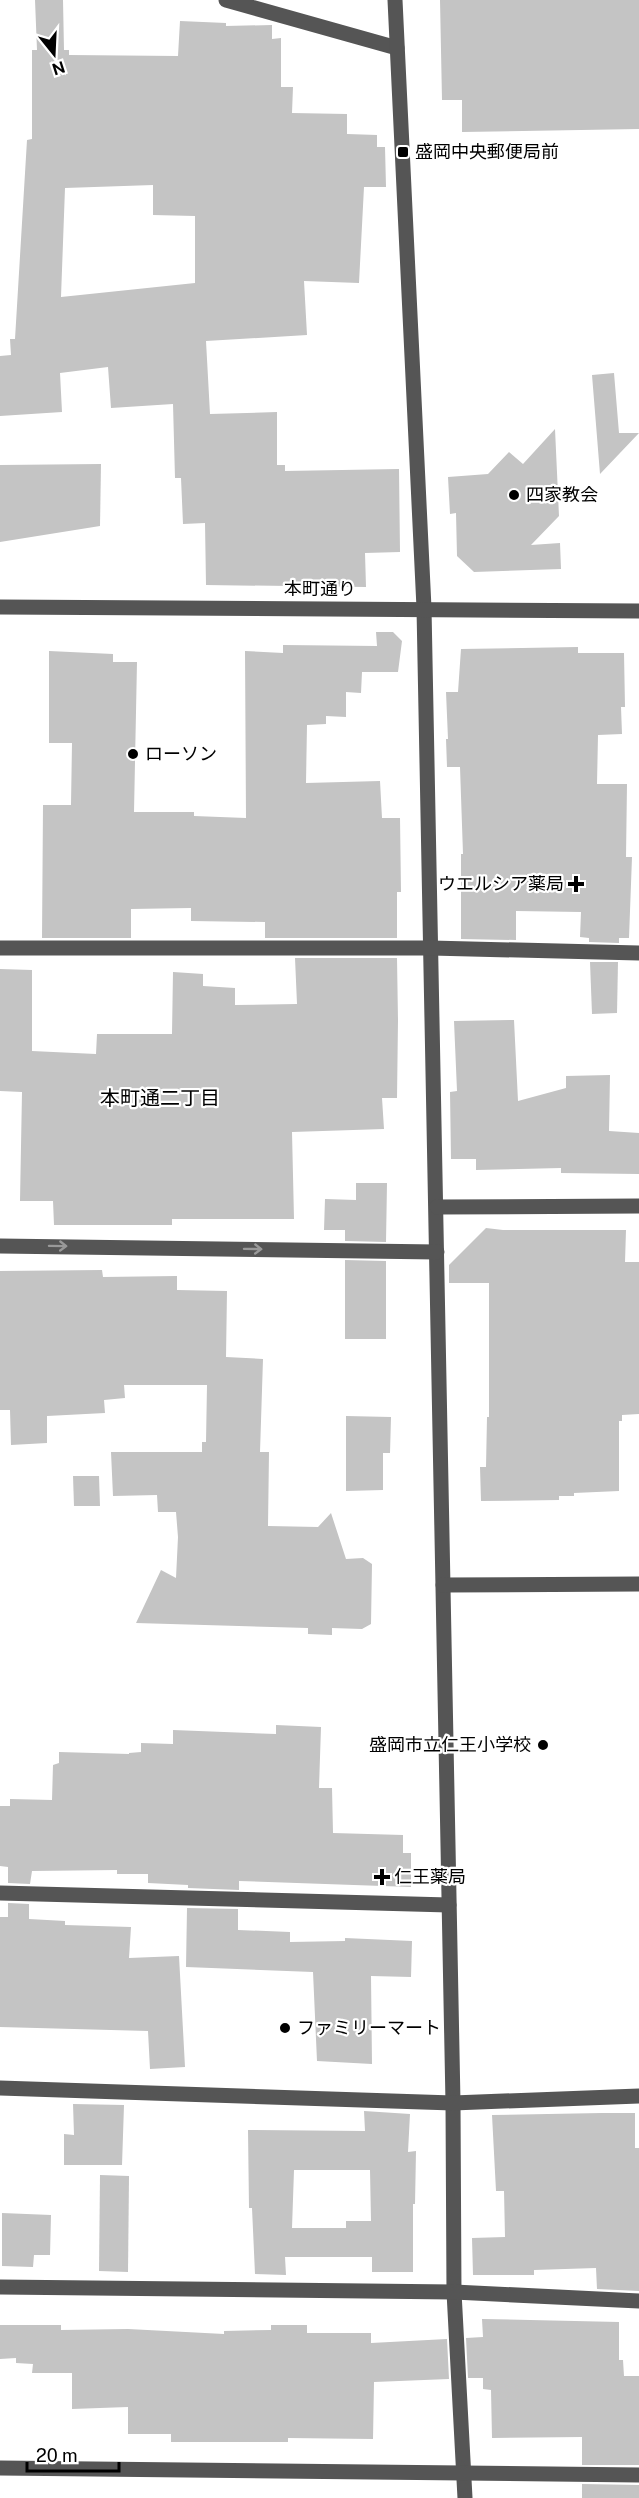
<svg xmlns="http://www.w3.org/2000/svg" width="639" height="2498" font-family="'Public Sans','Noto Sans JP',sans-serif">
  <style>
    .building { fill: #c4c4c4; fill-rule: evenodd }
    .lines { fill: none; stroke-linecap: round; stroke-linejoin: round }
    .minor { stroke: #555; stroke-width: 15 }
    .oneway { stroke: #999 }
    .poi-dot { fill: #000; stroke: #fff; stroke-width: 2 }
    .labels { text-anchor: middle; stroke-width: 4.5; stroke-linejoin: round; paint-order: stroke }
    .poi-label { font-size: 18px; fill: #000; stroke: #fff; text-anchor: start }
    .street-label { font-size: 18px; fill: #000; stroke: #fff }
    .neighbourhood-label { font-size: 20px; fill: #000; stroke: #fff }
  </style>
  <rect width="100%" height="100%" fill="#fff"/>
  <g class="building">
    <path d="M35,0H63L64,50H69V55L178,56L180,21L226,23V26L272,25V39L281,38V87H293L292,113L347,114V134L377,135V147H385L386,187H364L359,283L304,281L307,335L206,341L210,414L277,412V465H285V471L399,469L400,552L365,553L366,587L206,585L205,523L183,524L181,478H175L173,404L111,408L108,367L60,373L62,412L0,416V356L11,355L10,339H15L27,140L32,139V50H37ZM153,185V215L195,216V283L61,297L65,188Z"/>
    <path d="M440,0H639V129L462,132V100H442Z"/>
    <path d="M614,373L619,433H639L600,474L592,375Z"/>
    <path d="M555,429L559,516L531,545L560,543L561,569L474,572L457,556L456,513L450,514L448,477L488,474L509,452L523,464Z"/>
    <path d="M101,464L100,526L0,542V465Z"/>
    <path d="M376,632H393L402,641L398,672H362L361,693L346,692V717L326,716V724L307,725L306,783L380,781L382,818H400L401,892H397V938H265V922L191,921V908L131,909V938H42L43,805H71L72,743H49V651L113,654V662H137L134,812H194V816L246,818L245,651L283,653V645L377,646Z"/>
    <path d="M578,647V653H624L625,707H621L622,734L598,735L597,784H627L626,857H632L629,938H619V943L589,942V938L580,937L581,912L516,911V940L461,939V854H463L460,767H447L446,739H448L446,692H458L461,649Z"/>
    <path d="M295,958H397L398,1020L397,1098H382L384,1129L292,1132L294,1219H172V1225H54L53,1201H20L22,1092L0,1091V969L32,970V1051L96,1054L97,1034H172L173,972L203,974V986L235,988V1005L297,1004Z"/>
    <path d="M590,962H618L617,1013L592,1014Z"/>
    <path d="M514,1020L518,1101L566,1088V1076L610,1075L609,1131L639,1133V1174L561,1173V1168L476,1170V1159H451L450,1092L457,1091L454,1021Z"/>
    <path d="M356,1183H387L386,1242L345,1241V1230H324L325,1199L356,1200Z"/>
    <path d="M486,1228L503,1230H626L625,1262H639V1414L622,1415V1421H619V1491L574,1493V1496H559V1500L481,1501L480,1467H486L487,1417H489V1283H449V1265Z"/>
    <path d="M345,1260L386,1261V1339H345Z"/>
    <path d="M102,1270L103,1277L177,1276V1290L227,1291L226,1357L263,1359L260,1452H269L268,1526L318,1527L331,1513L346,1559L363,1558L372,1564L371,1624L362,1629L332,1628V1635L308,1634V1628L136,1623L161,1570L176,1578L178,1537L176,1512H158L157,1495L113,1496L111,1452H202V1442H206L207,1385H124L125,1398L104,1400L105,1413L47,1416V1443L11,1445L10,1410H0V1271Z"/>
    <path d="M346,1416L391,1417L390,1453H383V1490L346,1491Z"/>
    <path d="M73,1476H99L100,1506H74Z"/>
    <path d="M276,1725L321,1727L319,1788H332L333,1833L403,1835V1853H411V1887L239,1881V1890L188,1888V1885L148,1883V1874H117V1870L32,1871L30,1884L8,1883V1867L0,1866V1806H10V1799L52,1800L53,1765L59,1763V1752L129,1754V1753L141,1752V1743L173,1744V1730L276,1734Z"/>
    <path d="M8,1903L29,1904V1919L65,1921V1925L131,1927L129,1958L179,1956L185,2067L150,2069L148,2031L0,2027V1917H8Z"/>
    <path d="M187,1908L238,1909V1930L290,1932V1942L345,1941V1938L412,1941L411,1977L371,1976L372,2064L317,2061L313,1972L186,1967Z"/>
    <path d="M73,2104L124,2105L122,2165H64V2134L74,2135Z"/>
    <path d="M364,2111L410,2114L408,2152L416,2151L415,2204H413V2272H372V2257H285L286,2275L255,2274L252,2208H249L248,2130L365,2131ZM294,2170H370L371,2221H346V2228H292Z"/>
    <path d="M602,2113H635V2148H639V2291L597,2289L596,2268L534,2270V2275H473L472,2238L505,2237L504,2191H496L492,2115Z"/>
    <path d="M100,2175L129,2176L128,2272L99,2271Z"/>
    <path d="M2,2213L51,2215L50,2255H34L33,2267L2,2266Z"/>
    <path d="M482,2319L619,2322V2360H623L624,2376H639V2465H582V2437L492,2438L491,2390L483,2389V2378H468L466,2338L483,2337Z"/>
    <path d="M0,2325H61V2330L128,2329L224,2334V2331L271,2330V2325H307V2333H371V2343L447,2339L449,2379L374,2382L373,2439L288,2438V2442H171V2434H128V2407L72,2409V2373H32L33,2364L16,2363V2358L0,2359Z"/>
    <path d="M582,2484L639,2485V2498H582Z"/>
  </g>
  <g class="lines">
    <g class="minor">
      <path d="M226,0L397,48"/>
      <path d="M395,0L424,608L453,2103L454,2292L465,2498"/>
      <path d="M0,607L639,611"/>
      <path d="M0,948H431L639,953"/>
      <path d="M437,1207L639,1206"/>
      <path d="M0,1246L437,1252"/>
      <path d="M443,1585L639,1584"/>
      <path d="M0,1893L449,1905"/>
      <path d="M0,2088L453,2103L639,2096"/>
      <path d="M0,2287L454,2292L639,2301"/>
      <path d="M0,2468L639,2475"/>
    </g>
  </g>
  <defs><path id="oneway-shaft" d="M-6 0H5M1.5-3L5.5 0L1.5 3" fill="none" stroke-width="1.6" stroke-linecap="round" stroke-linejoin="round" transform="scale(1.5)"/></defs>
  <g class="oneway">
    <use href="#oneway-shaft" transform="translate(58 1246) rotate(1)"/>
    <use href="#oneway-shaft" transform="translate(253 1249) rotate(1)"/>
  </g>
  <g class="poi-dot">
    <rect x="397" y="146" width="12" height="12" rx="3"/>
    <circle cx="514" cy="495" r="6"/>
    <circle cx="133" cy="754" r="6"/>
    <path d="M573 875h6v6h6v6h-6v6h-6v-6h-6v-6h6z"/>
    <circle cx="543" cy="1745" r="6"/>
    <path d="M379 1868h6v6h6v6h-6v6h-6v-6h-6v-6h6z"/>
    <circle cx="285" cy="2028" r="6"/>
  </g>
  <g class="labels">
    <g class="poi-label">
      <text x="415" y="158">盛岡中央郵便局前</text>
      <text x="526" y="501">四家教会</text>
      <text x="145" y="760">ローソン</text>
      <text x="564" y="890" text-anchor="end">ウエルシア薬局</text>
      <text x="531" y="1751" text-anchor="end">盛岡市立仁王小学校</text>
      <text x="394" y="1883">仁王薬局</text>
      <text x="297" y="2034">ファミリーマート</text>
    </g>
    <g class="street-label">
      <text x="320" y="595">本町通り</text>
    </g>
    <g class="neighbourhood-label">
      <text x="160" y="1105">本町通二丁目</text>
    </g>
  </g>
  <g transform="translate(54 54) rotate(162)" stroke="#ffffff" stroke-width="4.5" paint-order="stroke">
  <path d="M0-4.5L10 22L0 15L-10 22Z" fill="#000000"/>
  <text y="-9" font-size="16" font-weight="bold" text-anchor="middle" fill="#000000">N</text>
  </g>
  <path d="M27 2462v9h92v-9" fill="none" stroke="#000000" stroke-width="3"/>
  <text x="36" y="2462" font-size="18" fill="#000000" stroke="#ffffff" stroke-width="4.5" paint-order="stroke">20 m</text>
</svg>
